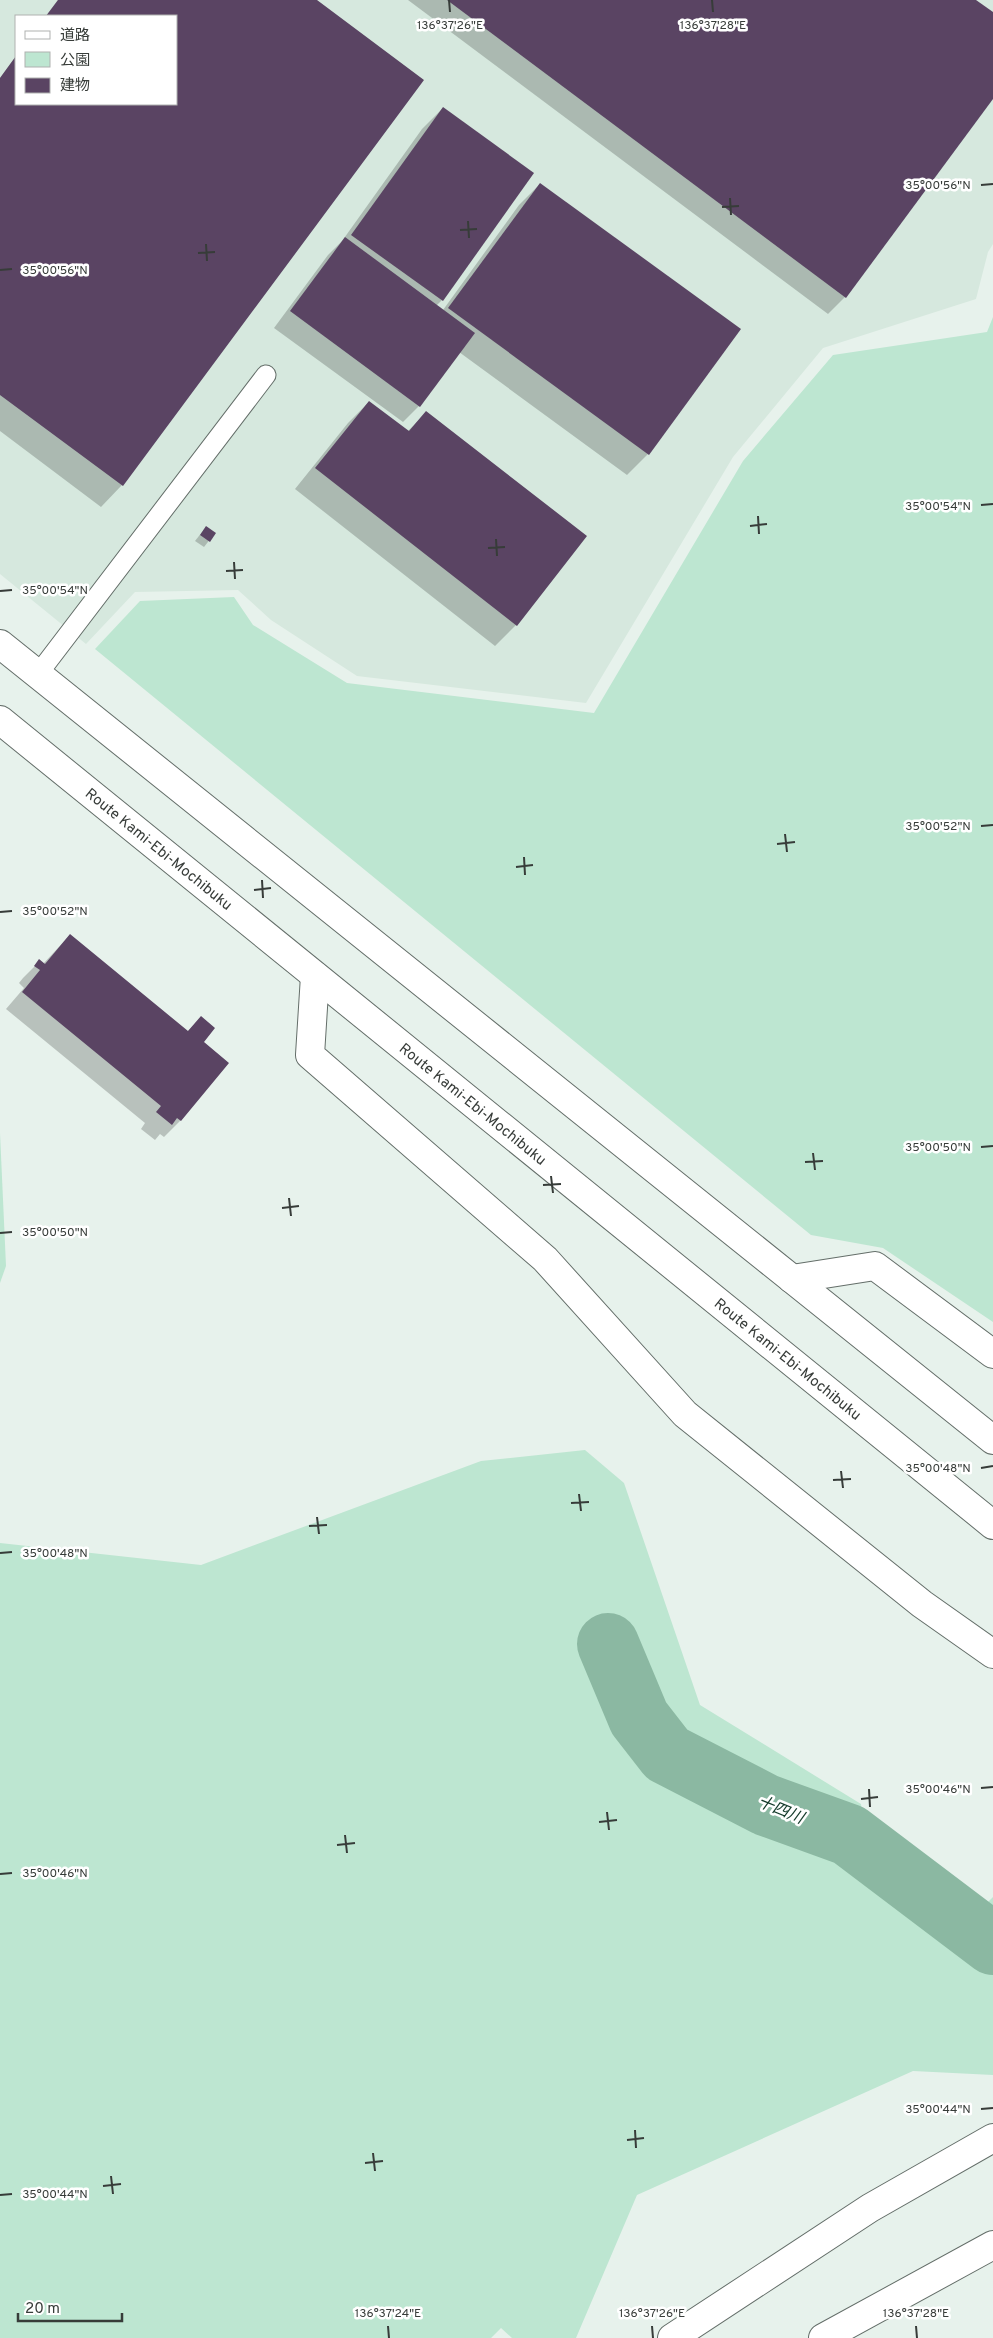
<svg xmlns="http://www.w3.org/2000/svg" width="993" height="2338" font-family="Overpass,'Noto Sans JP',sans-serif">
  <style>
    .built { fill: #d6e8de; fill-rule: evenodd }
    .green { fill: #bde6d1 }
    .shadow { fill: #0003 }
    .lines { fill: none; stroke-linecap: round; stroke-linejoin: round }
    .river { stroke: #8bb8a2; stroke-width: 62 }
    .building { fill: #5a4463 }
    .service-casing { stroke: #646e69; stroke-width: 21 }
    .minor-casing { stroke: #646e69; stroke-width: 30 }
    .primary-casing { stroke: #646e69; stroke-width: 30 }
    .trunk-casing { stroke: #646e69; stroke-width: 30 }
    .service { stroke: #fff; stroke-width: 19 }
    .minor { stroke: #fff; stroke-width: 28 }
    .primary { stroke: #fff; stroke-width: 28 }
    .trunk { stroke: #fff; stroke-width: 28 }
    .ticks { fill: none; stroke: #373c39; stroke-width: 2 }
    .labels { text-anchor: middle; stroke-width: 5; stroke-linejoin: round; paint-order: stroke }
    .street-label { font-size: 15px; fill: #373c39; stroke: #fff }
    .water-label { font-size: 16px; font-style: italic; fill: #133929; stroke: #fff }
    .ticks-label { font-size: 12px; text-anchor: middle; fill: #373c39; stroke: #fff; stroke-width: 5; stroke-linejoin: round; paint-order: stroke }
  </style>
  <rect width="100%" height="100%" fill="#e7f2ec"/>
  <path class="built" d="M0,0H993V244L988,252L976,299L823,348L733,457L586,703L357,676L271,620L238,590L135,592L86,644L0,574ZM16,16H176V104H16Z"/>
  <g class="green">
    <path d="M993,317V1322L883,1248L811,1235L95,649L140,601L234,597L253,625L347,683L594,713L743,461L833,355L987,332Z"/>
    <path d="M0,1133L6,1266L0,1283Z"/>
    <path d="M585,1450L624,1483L700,1705L861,1804L864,1829L934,1901L985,1905L993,1897V2075L913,2071L637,2195L576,2338H512L501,2328L491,2338H0V1543L201,1565L481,1461Z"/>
  </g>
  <g class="shadow">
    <path d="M58,0H315L422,80L122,485L101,507L0,431V78L16,56V104H176V16H46Z"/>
    <path d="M408,0H974L993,14V97L845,297L828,314Z"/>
    <path d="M443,108L442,300L436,306L443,310L519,205L540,184L648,454L627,475L459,352L419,406L403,422L274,328L328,255L342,241L422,129Z"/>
    <path d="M369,402L407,432L426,413L585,536L516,625L495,646L295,489L348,423Z"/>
    <path d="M206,527L215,533L204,547L195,541Z"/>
    <path d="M70,935L187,1032L201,1018L202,1042L227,1063L180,1121L164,1137L160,1134L155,1140L141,1129L145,1123L6,1009L24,988L19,983L23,978L40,961L43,964Z"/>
  </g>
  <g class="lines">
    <path class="river" d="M608,1644L639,1718L667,1754L766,1805L849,1835L993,1944"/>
  </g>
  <g class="building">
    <path d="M58,0H317L424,80L123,486L0,395V78L16,56V104H176V16H46Z"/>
    <path d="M447,0H976L993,12V99L846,298Z"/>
    <path d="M443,107L534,173L443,301L351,235Z"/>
    <path d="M540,183L741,329L649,455L448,308Z"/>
    <path d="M345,237L475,333L420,407L290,311Z"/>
    <path d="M369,401L409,431L426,411L587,536L517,626L315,468Z"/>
    <path d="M206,526L216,533L210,542L200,535Z"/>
    <path d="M70,934L188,1031L201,1016L215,1028L204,1042L229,1063L181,1121L177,1118L172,1125L156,1112L161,1106L22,992L40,970L34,966L39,959L45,964Z"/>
  </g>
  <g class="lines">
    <g class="service-casing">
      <path id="service" d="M38,674L266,375"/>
    </g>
    <g class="minor-casing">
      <g id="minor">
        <path d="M315,976L310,1055L545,1259L685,1414L922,1604L993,1654"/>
        <path d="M792,1279L875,1266L993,1354"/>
      </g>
    </g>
    <g class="primary-casing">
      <g id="primary">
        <path d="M0,644L993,1440"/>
        <path d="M0,720L993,1525"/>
      </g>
    </g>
    <g class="trunk-casing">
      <g id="trunk">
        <path d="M672,2338L870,2208L993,2138"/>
        <path d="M823,2338L993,2245"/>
      </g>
    </g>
    <use href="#service" class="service"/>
    <use href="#minor" class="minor"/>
    <use href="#primary" class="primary"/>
    <use href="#trunk" class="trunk"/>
  </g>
  <path class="ticks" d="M449,0L450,12M712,0L713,12M981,185L993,184M730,198L731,215M722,207L739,206M468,221L469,238M460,230L477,229M206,244L207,261M198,253L215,252M0,270L12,269M981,505L993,504M758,516L759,534M750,526L767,524M496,539L497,556M488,548L505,547M234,562L235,579M226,571L243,570M0,591L12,590M981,826L993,825M785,834L787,852M777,844L795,842M524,857L525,875M516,867L533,865M262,880L263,898M254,890L271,888M0,912L12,911M981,1147L993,1146M813,1153L815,1170M805,1162L823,1161M551,1176L553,1193M543,1185L561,1184M289,1198L291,1216M282,1208L299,1206M0,1233L12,1232M981,1468L993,1466M841,1471L843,1488M833,1480L851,1479M579,1494L581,1511M571,1503L589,1502M317,1517L319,1534M309,1526L327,1525M0,1553L12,1552M981,1788L993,1787M869,1789L870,1807M861,1799L878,1797M607,1812L609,1830M599,1822L617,1820M345,1835L347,1853M337,1845L355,1843M0,1874L12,1873M981,2109L993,2108M635,2130L636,2148M627,2140L644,2138M373,2153L375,2171M365,2163L383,2161M111,2176L113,2194M103,2186L121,2184M0,2195L12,2194M388,2326L389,2338M652,2326L653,2338M916,2326L917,2338"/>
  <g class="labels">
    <g class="street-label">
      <text transform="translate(159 849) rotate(39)" y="5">Route Kami-Ebi-Mochibuku</text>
      <text transform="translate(473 1104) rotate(39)" y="5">Route Kami-Ebi-Mochibuku</text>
      <text transform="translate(788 1359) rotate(39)" y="5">Route Kami-Ebi-Mochibuku</text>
    </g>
    <g class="water-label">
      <text transform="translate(781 1809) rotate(22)" y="6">十四川</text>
    </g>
  </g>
  <g class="ticks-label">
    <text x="450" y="29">136°37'26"E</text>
    <text x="713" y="29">136°37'28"E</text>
    <text x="938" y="189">35°00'56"N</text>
    <text x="55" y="274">35°00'56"N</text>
    <text x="938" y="510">35°00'54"N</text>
    <text x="55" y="594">35°00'54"N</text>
    <text x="938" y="830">35°00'52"N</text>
    <text x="55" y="915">35°00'52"N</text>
    <text x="938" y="1151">35°00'50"N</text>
    <text x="55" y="1236">35°00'50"N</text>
    <text x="938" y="1472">35°00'48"N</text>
    <text x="55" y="1557">35°00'48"N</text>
    <text x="938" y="1793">35°00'46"N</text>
    <text x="55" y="1877">35°00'46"N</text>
    <text x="938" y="2113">35°00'44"N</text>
    <text x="55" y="2198">35°00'44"N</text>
    <text x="388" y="2317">136°37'24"E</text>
    <text x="652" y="2317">136°37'26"E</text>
    <text x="916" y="2317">136°37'28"E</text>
  </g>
  <rect x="15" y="15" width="162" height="90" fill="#ffffff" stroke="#afb1b0"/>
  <rect x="25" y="31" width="25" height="8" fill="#ffffff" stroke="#afb1b0"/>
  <text x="60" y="40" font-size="15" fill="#373c39">道路</text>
  <rect x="25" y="52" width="25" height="15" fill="#bde6d1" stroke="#afb1b0"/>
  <text x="60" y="65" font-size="15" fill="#373c39">公園</text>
  <rect x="25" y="78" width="25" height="15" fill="#5a4463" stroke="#afb1b0"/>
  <text x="60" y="90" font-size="15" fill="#373c39">建物</text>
  <path d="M18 2313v8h104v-8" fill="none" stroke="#373c39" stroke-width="2.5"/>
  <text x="25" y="2313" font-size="15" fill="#373c39" stroke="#ffffff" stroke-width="4" paint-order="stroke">20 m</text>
</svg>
